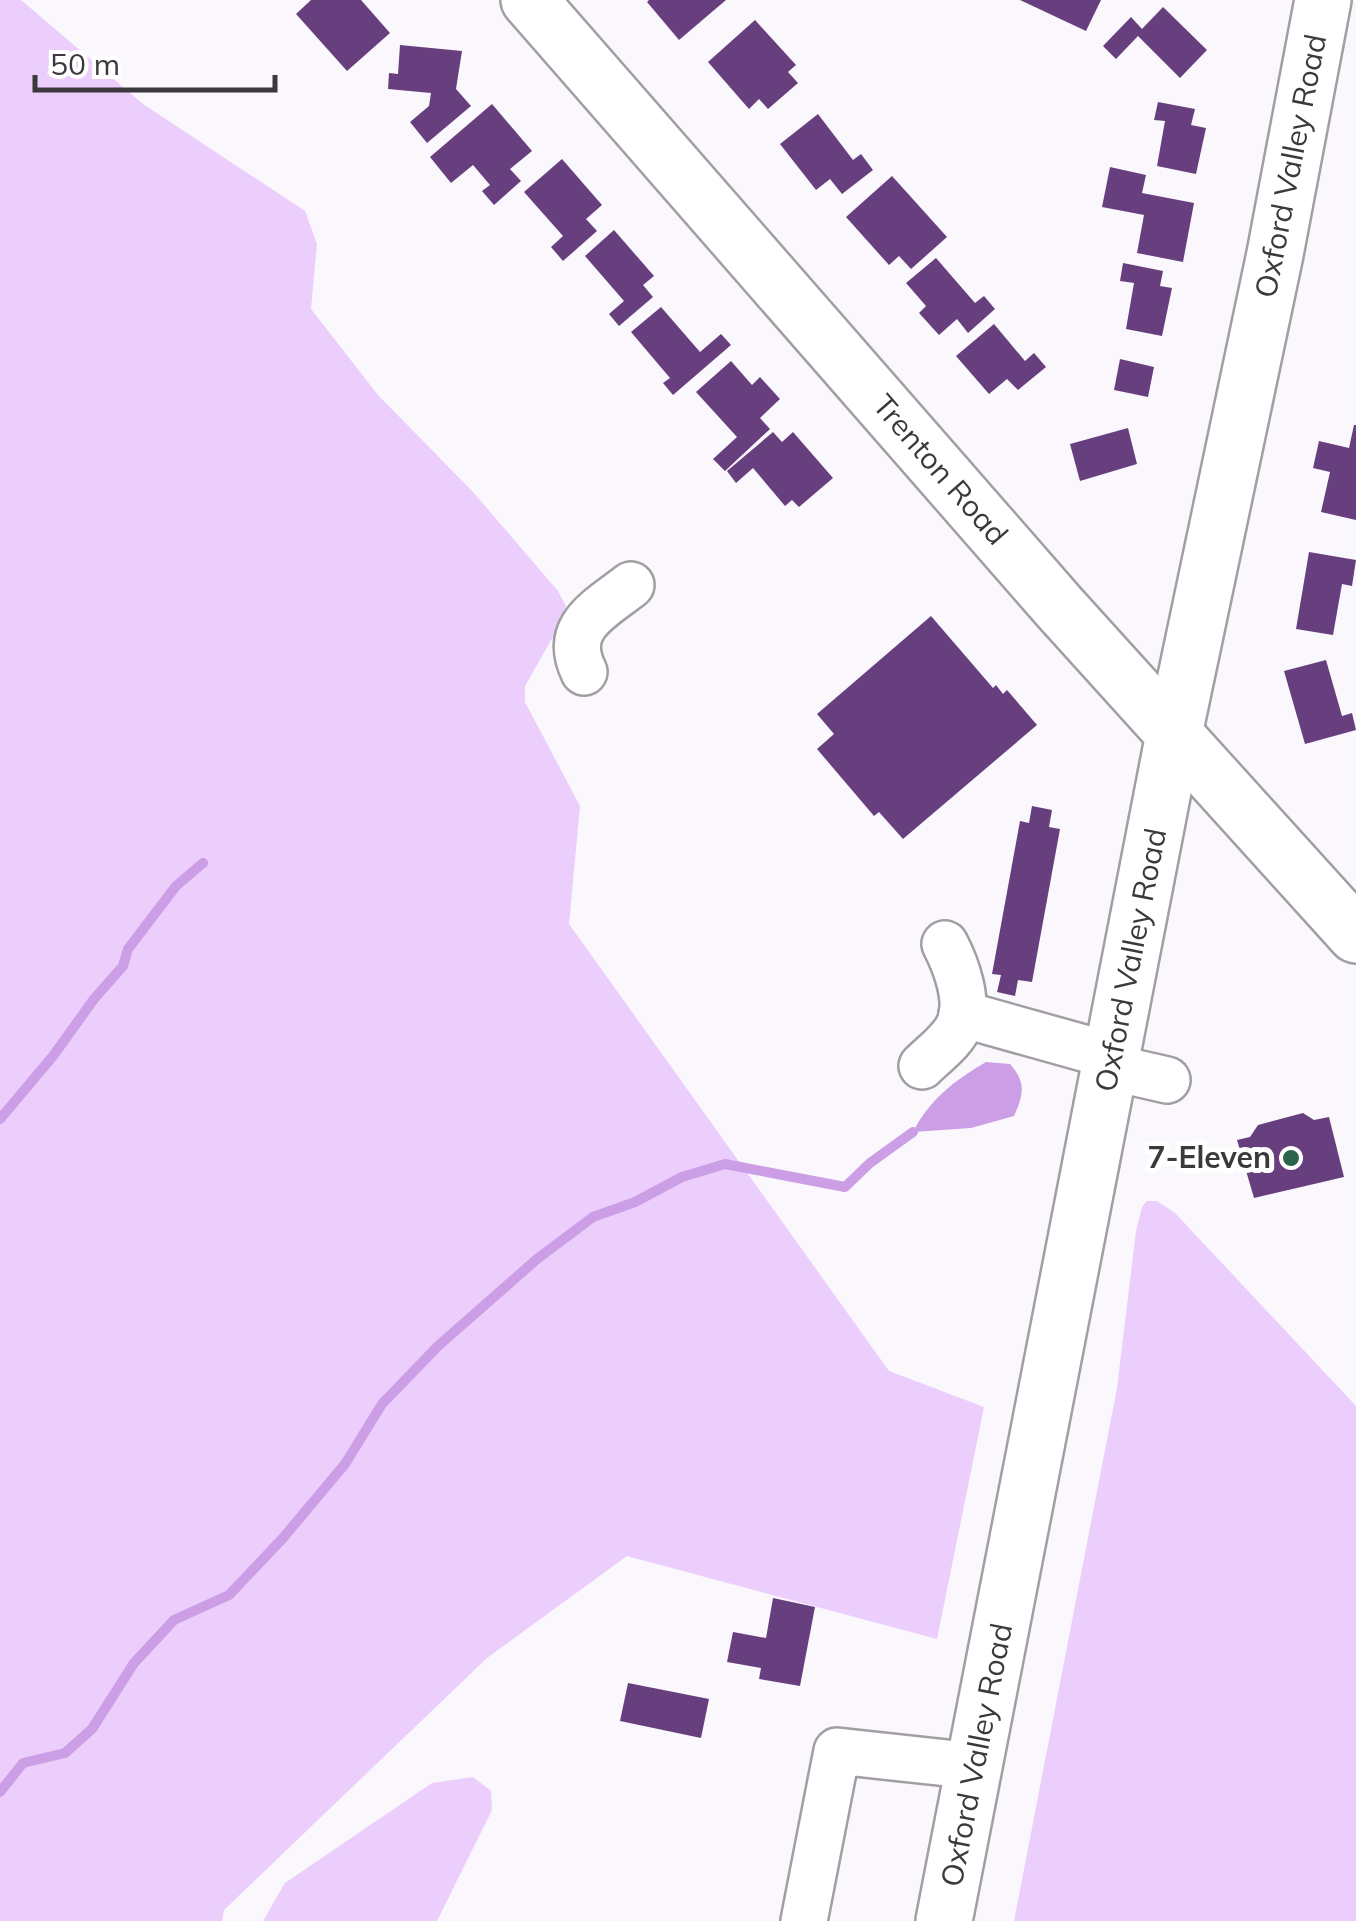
<svg xmlns="http://www.w3.org/2000/svg" width="1356" height="1921" font-family="Mulish,sans-serif">
  <style>
    .green { fill: #ebcefc }
    .water { fill: #cb9ee5 }
    .lines { fill: none; stroke-linecap: round; stroke-linejoin: round }
    .stream { stroke: #cb9ee5; stroke-width: 10 }
    .building { fill: #683f7e }
    .minor-casing { stroke: #a29ea4; stroke-width: 50 }
    .major-casing { stroke: #a29ea4; stroke-width: 60 }
    .minor { stroke: #fff; stroke-width: 45 }
    .major { stroke: #fff; stroke-width: 55 }
    .poi-dot { fill: #2c644c; stroke: #fff; stroke-width: 4 }
    .labels { text-anchor: middle; stroke-width: 10; stroke-linejoin: round; paint-order: stroke }
    .street-label { font-size: 30px; fill: #3b393c; stroke: #fff }
    .poi-label { font-size: 30px; font-weight: bold; fill: #3b393c; stroke: #fff; text-anchor: end }
  </style>
  <rect width="100%" height="100%" fill="#faf7fd"/>
  <g class="green">
    <path d="M0,0H21L143,104L305,211L317,244L311,309L378,395L473,492L558,591L566,606L563,619L525,686V702L580,806L569,924L889,1371L984,1407L937,1639L627,1556L487,1658L224,1910L222,1921H0Z"/>
    <path d="M1147,1201H1157L1175,1213L1356,1406V1921H1014L1117,1388L1136,1231L1142,1207Z"/>
    <path d="M473,1777L491,1791L492,1810L437,1921H263L285,1883L432,1783Z"/>
  </g>
  <path class="water" d="M986,1062L1010,1064C1026,1082 1024,1094 1014,1116L971,1128L913,1132C929,1100 955,1080 986,1062Z"/>
  <g class="lines">
    <g class="stream">
      <path d="M0,1119L53,1056L94,999L123,966L128,949L176,886L203,863"/>
      <path d="M0,1792L23,1763L65,1753L92,1729L134,1663L174,1620L229,1595L283,1538L345,1464L382,1404L438,1346L537,1259L593,1217L635,1202L682,1177L725,1164L845,1187L870,1163L913,1132"/>
    </g>
  </g>
  <g class="building">
    <path d="M311,0H361L390,33L347,71L296,14Z"/>
    <path d="M649,0H726L679,40L647,2Z"/>
    <path d="M1020,0H1101L1086,31Z"/>
    <path d="M1163,7L1207,50L1180,78L1138,36L1116,59L1103,46L1131,17L1142,29Z"/>
    <path d="M755,20L796,65L788,72L798,83L768,109L759,99L749,109L708,62Z"/>
    <path d="M400,45L462,51L456,89L471,106L427,143L410,122L429,106L431,93L388,89L389,73L398,74Z"/>
    <path d="M1158,102L1195,109L1191,125L1206,128L1196,174L1157,166L1165,121L1154,120Z"/>
    <path d="M492,104L532,151L510,169L521,181L494,205L482,191L490,185L473,165L451,183L430,157Z"/>
    <path d="M818,114L853,160L861,154L873,170L842,194L830,179L816,190L780,144Z"/>
    <path d="M562,159L602,205L586,219L597,231L563,261L551,247L563,236L524,192Z"/>
    <path d="M1110,167L1146,175L1142,193L1194,203L1183,262L1137,253L1144,215L1102,207Z"/>
    <path d="M892,176L947,237L911,269L899,256L889,265L846,217Z"/>
    <path d="M614,230L654,276L643,285L653,297L619,326L609,314L624,301L585,256Z"/>
    <path d="M936,258L975,303L984,296L995,309L968,333L957,319L939,335L919,313L926,306L906,283Z"/>
    <path d="M1123,263L1163,271L1160,286L1172,288L1162,336L1126,329L1134,283L1120,281Z"/>
    <path d="M661,307L700,352L721,334L731,345L673,395L663,383L670,378L631,332Z"/>
    <path d="M994,324L1025,361L1034,353L1046,367L1018,390L1007,379L989,394L956,356Z"/>
    <path d="M1120,359L1154,367L1148,397L1114,390Z"/>
    <path d="M731,361L752,385L760,377L780,399L760,418L770,429L725,471L713,459L737,437L696,392Z"/>
    <path d="M1354,425H1356V520L1321,512L1330,472L1313,468L1319,441L1349,448Z"/>
    <path d="M1128,428L1137,464L1080,481L1070,444Z"/>
    <path d="M773,432L782,442L793,432L833,478L799,507L792,500L785,506L753,468L736,483L727,471Z"/>
    <path d="M1309,552L1356,560L1352,586L1342,584L1333,635L1296,629Z"/>
    <path d="M931,616L993,688L996,685L1003,694L1007,690L1037,725L903,839L879,812L874,816L817,749L834,734L817,714Z"/>
    <path d="M1326,660L1342,716L1352,713L1356,730L1305,744L1284,671Z"/>
    <path d="M1032,806L1052,810L1049,827L1060,829L1032,982L1018,980L1015,996L997,992L1001,975L992,974L1020,821L1029,823Z"/>
    <path d="M1303,1113L1314,1120L1329,1117L1344,1177L1254,1198L1237,1140L1250,1137L1258,1125Z"/>
    <path d="M773,1598L815,1607L800,1686L759,1679L761,1668L727,1662L733,1632L766,1638Z"/>
    <path d="M628,1683L709,1699L701,1738L620,1721Z"/>
  </g>
  <g class="lines">
    <g class="minor-casing">
      <g id="minor">
        <path d="M584,672C562,627 599,610 631,585"/>
        <path d="M962,1014L1112,1056"/>
        <path d="M922,1066C935,1053 954,1040 960,1023C969,1000 956,965 945,944"/>
        <path d="M1110,1067L1167,1080"/>
        <path d="M804,1921L837,1751L975,1766"/>
      </g>
    </g>
    <g class="major-casing">
      <g id="major">
        <path d="M529,0L1060,608L1356,935"/>
        <path d="M944,1921L1174,734L1275,254L1323,0"/>
      </g>
    </g>
    <use href="#minor" class="minor"/>
    <use href="#major" class="major"/>
  </g>
  <circle class="poi-dot" cx="1291" cy="1158" r="10"/>
  <g class="labels">
    <g class="street-label">
      <text transform="translate(1291 166) rotate(-79)" y="10">Oxford Valley Road</text>
      <text transform="translate(940 470) rotate(49)" y="10">Trenton Road</text>
      <text transform="translate(1131 960) rotate(-79)" y="10">Oxford Valley Road</text>
      <text transform="translate(977 1755) rotate(-79)" y="10">Oxford Valley Road</text>
    </g>
    <g class="poi-label">
      <text x="1271" y="1168">7-Eleven</text>
    </g>
  </g>
  <path d="M35 75v15h240v-15" fill="none" stroke="#3b393c" stroke-width="5"/>
  <text x="50" y="75" font-size="30" fill="#3b393c" stroke="#ffffff" stroke-width="8" paint-order="stroke">50 m</text>
</svg>
